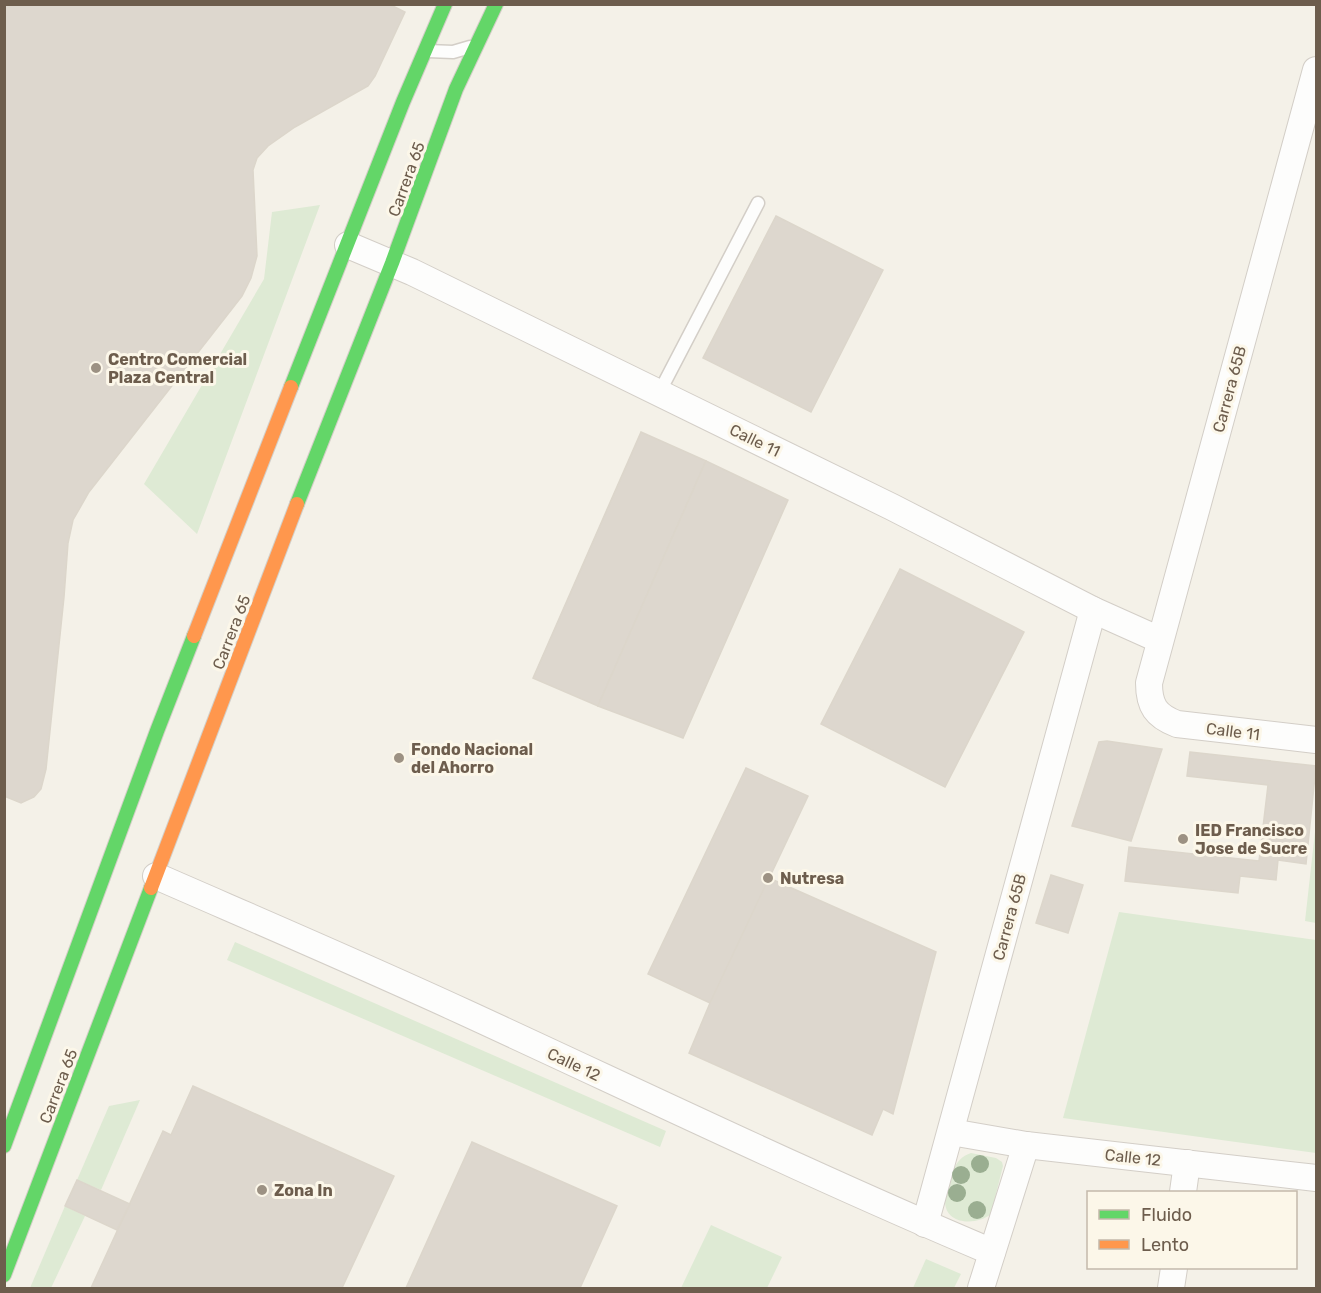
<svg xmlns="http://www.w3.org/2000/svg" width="1321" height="1293" font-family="Rubik,sans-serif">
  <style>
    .green { fill: #deead4 }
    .building { fill: #ddd7ce; stroke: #dcd6cb; stroke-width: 1.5 }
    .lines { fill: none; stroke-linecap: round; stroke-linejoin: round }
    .lane-casing { stroke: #d3cec7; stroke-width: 15 }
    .street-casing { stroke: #d3cec7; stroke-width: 28 }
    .fast-casing { stroke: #d3cec7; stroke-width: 16 }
    .slow-casing { stroke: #d3cec7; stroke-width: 16 }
    .lane { stroke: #fdfdfc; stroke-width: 12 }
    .street { stroke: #fdfdfc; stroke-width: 26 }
    .fast { stroke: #63d668; stroke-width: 14 }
    .slow { stroke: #ff974d; stroke-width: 14 }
    .tree { fill: #9aae91 }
    .poi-dot { fill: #9c9183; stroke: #fcf7e9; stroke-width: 2 }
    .labels { text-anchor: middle; stroke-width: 6; stroke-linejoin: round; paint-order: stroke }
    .street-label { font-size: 16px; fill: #6d5d4d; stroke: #fcf7e9 }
    .poi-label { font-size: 16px; font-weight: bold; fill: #6d5d4d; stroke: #fcf7e9; text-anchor: start }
  </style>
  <rect width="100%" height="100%" fill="#f4f1e8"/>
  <g class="green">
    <path d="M320,205L197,534L144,484L264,279L272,212Z"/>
    <path d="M1316,823V923L1305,921Z"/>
    <path d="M1119,912L1316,940V1153L1063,1118Z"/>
    <path d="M235,942L666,1131L660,1147L227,960Z"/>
    <path d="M140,1100L101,1190L77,1180L109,1106Z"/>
    <path d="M971,1153L996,1158L1002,1162L1003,1166L991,1214C978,1225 946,1226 945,1202C945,1198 948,1192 949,1188C953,1172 954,1159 971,1153Z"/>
    <path d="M65,1206L85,1216L51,1288H30Z"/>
    <path d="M711,1225L782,1257L767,1288H681Z"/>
    <path d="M926,1259L961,1274L954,1288H913Z"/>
  </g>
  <g class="building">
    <path d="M4,4H389L405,12L375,76L368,86L295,127L268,146L257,158L253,170L257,256L251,278L242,296L89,492L73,520L68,543L64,597L46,769L41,789L34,797L21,803L4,796Z"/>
    <path d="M776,216L883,270L811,412L703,358Z"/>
    <path d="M641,432L706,461L598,706L533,678Z"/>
    <path d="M706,461L788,500L683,738L598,706Z"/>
    <path d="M900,569L1024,632L945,787L821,724Z"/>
    <path d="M1107,741L1162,749L1131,841L1072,826L1099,742Z"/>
    <path d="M1190,752L1316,766L1306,864L1278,860L1276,880L1240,876L1238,893L1125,881L1129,847L1259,861L1268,785L1187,776Z"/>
    <path d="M746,768L808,796L710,1003L648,974Z"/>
    <path d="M1051,875L1083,885L1068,933L1036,923Z"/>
    <path d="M769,878L936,952L893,1114L883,1109L872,1135L689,1053L710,1003Z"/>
    <path d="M193,1086L394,1176L342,1288H91L163,1131L171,1135Z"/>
    <path d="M472,1142L617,1206L580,1288H406Z"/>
    <path d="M77,1180L130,1204L117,1230L65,1206Z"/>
  </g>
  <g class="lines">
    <g class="lane-casing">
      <g id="lane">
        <path d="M428,51L453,52L470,47"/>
        <path d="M659,393L758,203"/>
      </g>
    </g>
    <g class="street-casing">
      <g id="street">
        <path d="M1316,70L1149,683C1149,706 1156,716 1177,724L1316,740"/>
        <path d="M348,245L412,272L892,507L1093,610L1160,640"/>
        <path d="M156,876C259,921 362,965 464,1012C640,1093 814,1177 992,1252"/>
        <path d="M951,1132L1026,1145L1316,1178"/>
        <path d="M1183,1192L1187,1163"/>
        <path d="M925,1224L1093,610"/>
        <path d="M981,1288L1026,1145"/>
        <path d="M1171,1288L1174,1268"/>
      </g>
    </g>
    <g class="fast-casing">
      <g id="fast">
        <path d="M291,387L403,102L445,4"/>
        <path d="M297,504L392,263L456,89L496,4"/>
        <path d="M4,1146L157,731L194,636"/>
        <path d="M4,1275L151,888"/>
      </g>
    </g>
    <g class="slow-casing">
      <g id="slow">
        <path d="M194,636L291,387"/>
        <path d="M151,888L297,504"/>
      </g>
    </g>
    <use href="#lane" class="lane"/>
    <use href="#street" class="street"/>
    <use href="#fast" class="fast"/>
    <use href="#slow" class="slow"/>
  </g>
  <g class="tree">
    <circle cx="980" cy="1164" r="9"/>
    <circle cx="961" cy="1175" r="9"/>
    <circle cx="957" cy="1193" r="9"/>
    <circle cx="977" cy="1210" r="9"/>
  </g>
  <g class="poi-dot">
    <circle cx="96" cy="368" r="6"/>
    <circle cx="399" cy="758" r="6"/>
    <circle cx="1183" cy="839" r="6"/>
    <circle cx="768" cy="878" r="6"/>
    <circle cx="262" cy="1190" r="6"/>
  </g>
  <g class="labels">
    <g class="street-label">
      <text transform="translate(406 179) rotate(-70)" y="6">Carrera 65</text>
      <text transform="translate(1229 389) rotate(-75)" y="6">Carrera 65B</text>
      <text transform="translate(755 440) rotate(26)" y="6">Calle 11</text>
      <text transform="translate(231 632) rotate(-69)" y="6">Carrera 65</text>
      <text transform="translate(1233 731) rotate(7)" y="6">Calle 11</text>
      <text transform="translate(1009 917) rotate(-75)" y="6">Carrera 65B</text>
      <text transform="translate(574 1064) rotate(25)" y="6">Calle 12</text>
      <text transform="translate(58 1086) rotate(-69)" y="6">Carrera 65</text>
      <text transform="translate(1133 1157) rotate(6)" y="6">Calle 12</text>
    </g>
    <g class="poi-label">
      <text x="108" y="365">Centro Comercial<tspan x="108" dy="18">Plaza Central</tspan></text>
      <text x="411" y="755">Fondo Nacional<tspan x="411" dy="18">del Ahorro</tspan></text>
      <text x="1195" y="836">IED Francisco<tspan x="1195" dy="18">Jose de Sucre</tspan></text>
      <text x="780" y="884">Nutresa</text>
      <text x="274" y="1196">Zona In</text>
    </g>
  </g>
  <rect width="1321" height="1293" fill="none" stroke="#6d5d4d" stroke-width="12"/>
  <rect x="1087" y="1191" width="210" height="78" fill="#fcf7e9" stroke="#c3b9ab" stroke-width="1.5"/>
  <rect x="1099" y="1210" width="30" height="9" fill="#63d668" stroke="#c3b9ab" stroke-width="1.5"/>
  <text x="1141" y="1221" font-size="18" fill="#6d5d4d">Fluido</text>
  <rect x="1099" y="1240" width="30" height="9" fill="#ff974d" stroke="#c3b9ab" stroke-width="1.5"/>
  <text x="1141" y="1251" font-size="18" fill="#6d5d4d">Lento</text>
</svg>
